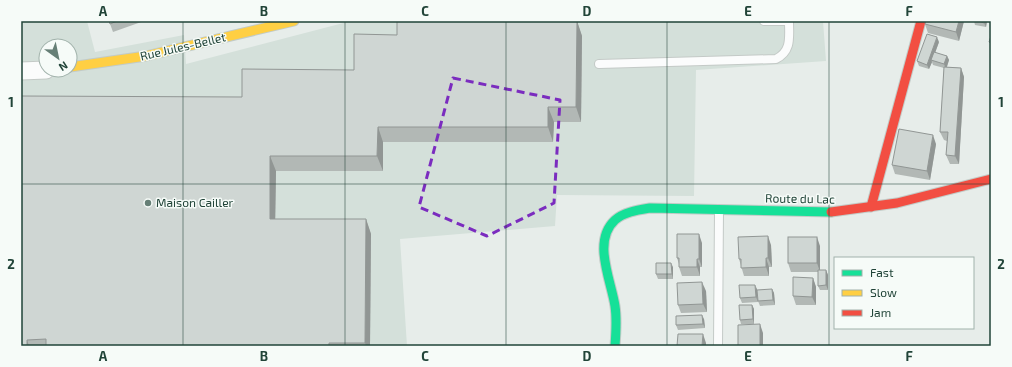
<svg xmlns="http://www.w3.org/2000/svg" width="1012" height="367" font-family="'Exo 2',sans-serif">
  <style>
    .built { fill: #d4e0da; fill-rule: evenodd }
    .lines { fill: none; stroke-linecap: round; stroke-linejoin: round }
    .lane-casing { stroke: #c4cac7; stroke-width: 10 }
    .street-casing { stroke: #c4cac7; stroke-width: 19 }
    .fast-casing { stroke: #c2cbc7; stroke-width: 11 }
    .slow-casing { stroke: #c2cbc7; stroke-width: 11 }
    .jam-casing { stroke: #c2cbc7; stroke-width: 11 }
    .lane { stroke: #fbfcfc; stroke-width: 8 }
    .street { stroke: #fbfcfc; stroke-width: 17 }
    .fast { stroke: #16e098; stroke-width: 9 }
    .slow { stroke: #ffcf43; stroke-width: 9 }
    .jam { stroke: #f24e42; stroke-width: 9 }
    .wall { fill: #b2b8b5 }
    .shaded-wall { fill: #919694 }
    .building { fill: #cfd6d3; stroke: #919694 }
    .marked { fill: none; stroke: #7b2cbf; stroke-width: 3; stroke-dasharray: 8 5; stroke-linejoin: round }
    .grid { fill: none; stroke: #214438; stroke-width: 1; stroke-opacity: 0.55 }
    .poi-dot { fill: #667f76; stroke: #f6fbf8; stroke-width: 1.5 }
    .labels { text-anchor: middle; stroke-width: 3; stroke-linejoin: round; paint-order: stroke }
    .street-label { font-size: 12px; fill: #214438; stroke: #f6fbf8 }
    .poi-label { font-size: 12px; fill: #214438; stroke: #f6fbf8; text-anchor: start }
    .neatline { fill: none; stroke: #214438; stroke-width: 1.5 }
    .grid-label { font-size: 13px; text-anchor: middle; font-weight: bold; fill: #214438 }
  </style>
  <rect width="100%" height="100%" fill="#e7edea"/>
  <path class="built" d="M21,21H87L95,52L184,35L186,64L351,21H823L826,61L696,70L694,196L557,195L555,226L400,239L407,346H21ZM46,46H70V70H46Z"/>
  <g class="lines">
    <g class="lane-casing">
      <g id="lane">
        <path d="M764,21H789"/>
        <path d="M599,64L776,59C792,51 789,37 789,21"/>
        <path d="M718,346L719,211"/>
      </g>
    </g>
    <g class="street-casing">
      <path id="street" d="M21,71L46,70"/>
    </g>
    <g class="fast-casing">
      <path id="fast" d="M615,346C616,333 617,319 615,306C611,280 592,241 615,220C624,212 638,210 650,208L831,212"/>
    </g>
    <g class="slow-casing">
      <path id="slow" d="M70,67L146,56L294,21"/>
    </g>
    <g class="jam-casing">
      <g id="jam">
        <path d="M871,207L921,21"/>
        <path d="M831,212L897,203L991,179"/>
      </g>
    </g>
    <use href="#lane" class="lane"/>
    <use href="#street" class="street"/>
    <use href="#fast" class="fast"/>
    <use href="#slow" class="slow"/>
    <use href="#jam" class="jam"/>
  </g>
  <g class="wall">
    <path d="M109,21H144L113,32Z"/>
    <path d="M577,21L582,36L581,122H554L553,142H383V171H276L275,219H366L371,234L370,346H21L242,97L354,70L397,35Z"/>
    <path d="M964,21L959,41L928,33L925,24Z"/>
    <path d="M974,21H987L986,27L975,25Z"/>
    <path d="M939,42L935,53L947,56L949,60L947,67L961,68L964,77L959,164H950L946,155L947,141L944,140L940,132L944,68L933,65L932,62L929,69L919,66L917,61Z"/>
    <path d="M936,144L930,180L895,174L892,165Z"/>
    <path d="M702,243V267H700V276H682L679,267V264L677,258Z"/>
    <path d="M771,245L772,267H769V276H744L739,259Z"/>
    <path d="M820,246V270H826L828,275V290H820L818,286V272H791L788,263Z"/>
    <path d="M673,267V279H658L656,274Z"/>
    <path d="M813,278L816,287V305H796L793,296Z"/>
    <path d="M757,289L758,302L742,303L740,298Z"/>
    <path d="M772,289L774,293L775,305L760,306L758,301Z"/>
    <path d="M706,291L707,312L681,313L678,305Z"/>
    <path d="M752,305L754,309V324H741L740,320Z"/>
    <path d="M704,319L705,328L678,330L676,325Z"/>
  </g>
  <g class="shaded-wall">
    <path d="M577,21L582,36L581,122L576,107Z"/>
    <path d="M959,21H964L959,41L956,32Z"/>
    <path d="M984,21H987L986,27L984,23Z"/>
    <path d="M937,37L939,42L932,61L931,60L932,62L929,69L927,65Z"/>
    <path d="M947,56L949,60L946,69L944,64Z"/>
    <path d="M961,68L964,77L959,164L955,156Z"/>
    <path d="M548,107L554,122L553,142L548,127Z"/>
    <path d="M378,127L383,142V171L377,156Z"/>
    <path d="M933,135L936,144L930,180L927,171Z"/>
    <path d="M270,156L276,171L275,234L270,219Z"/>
    <path d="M366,219L371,234L370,346H366L365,343Z"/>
    <path d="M699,234L702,243V267L699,259Z"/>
    <path d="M768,236L771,245L772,267L768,258Z"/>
    <path d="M817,237L820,246V272L817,263Z"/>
    <path d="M766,258L769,267V276L766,267Z"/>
    <path d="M697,259L700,267V276L697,267Z"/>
    <path d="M671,263L673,267V279L672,274Z"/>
    <path d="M826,270L828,275V290L826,285Z"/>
    <path d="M813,278L816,287V305L812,297Z"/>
    <path d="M702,282L706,291L707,312L703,304Z"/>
    <path d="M755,285L757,289L758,302L756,297Z"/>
    <path d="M772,289L774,293L775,305L773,300Z"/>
    <path d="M752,305L754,309V324L753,319Z"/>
    <path d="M702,315L704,319L705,328L703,324Z"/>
    <path d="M760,324L763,333V346H760Z"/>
    <path d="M703,334L706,343V346H702Z"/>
    <path d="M27,340L29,346H27Z"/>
  </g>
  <g class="building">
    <path d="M109,21H117L110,24Z"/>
    <path d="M397,21H577L576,107H548V127H378L377,156H270V219H366L365,343H329V346H46V339L27,340V346H21V96L242,97V69L354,70V34L397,35Z"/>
    <path d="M926,21H959L956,32L925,24Z"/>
    <path d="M978,21H984V23Z"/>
    <path d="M927,34L937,37L927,65L917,61Z"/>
    <path d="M991,36V43L989,42Z"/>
    <path d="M934,52L947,56L944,64L931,60Z"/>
    <path d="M944,67L961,68L955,156L946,155L948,132H940Z"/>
    <path d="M899,129L933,135L927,171L892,165Z"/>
    <path d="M677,234H699V259H697V267H679V258H677Z"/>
    <path d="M768,236V258H766V267L741,268V259H739L738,237Z"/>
    <rect x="788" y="237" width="29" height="26"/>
    <path d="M656,263H671L672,274H656Z"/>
    <path d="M818,270H826V285L818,286Z"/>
    <path d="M793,277L813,278L812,297L793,296Z"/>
    <path d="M702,282L703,304L678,305L677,283Z"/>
    <path d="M739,285H755L756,297L740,298Z"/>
    <path d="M772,289L773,300L758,301L757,290Z"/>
    <path d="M739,305H752L753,319L740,320Z"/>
    <path d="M702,315L703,324L676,325V316Z"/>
    <path d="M760,324V346H738V325Z"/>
    <path d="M678,334H703L702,346H677Z"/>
  </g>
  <path class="marked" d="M453,78L560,100L554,203L487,236L419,207Z"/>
  <path class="grid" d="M183,21V346M345,21V346M506,21V346M667,21V346M829,21V346M21,184H991"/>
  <circle class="poi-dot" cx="148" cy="203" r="4"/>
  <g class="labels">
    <g class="street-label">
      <text transform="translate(183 47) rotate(-13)" y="4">Rue Jules-Bellet</text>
      <text transform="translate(800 199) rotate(1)" y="4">Route du Lac</text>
    </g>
    <g class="poi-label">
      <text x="156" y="207">Maison Cailler</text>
    </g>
  </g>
  <rect width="1012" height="367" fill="none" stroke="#f6fbf8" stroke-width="44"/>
  <rect x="834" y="257" width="140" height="72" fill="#f6fbf8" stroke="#a1b2ab"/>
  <rect x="842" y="270" width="20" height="6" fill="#16e098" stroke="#a1b2ab"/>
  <text x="870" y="277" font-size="12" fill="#214438">Fast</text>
  <rect x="842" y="290" width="20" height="6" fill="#ffcf43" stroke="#a1b2ab"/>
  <text x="870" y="297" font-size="12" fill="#214438">Slow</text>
  <rect x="842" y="310" width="20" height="6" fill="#f24e42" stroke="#a1b2ab"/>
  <text x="870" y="317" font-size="12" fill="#214438">Jam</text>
  <g transform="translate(58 58) rotate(147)"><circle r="19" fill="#f6fbf8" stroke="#a1b2ab"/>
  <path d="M0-3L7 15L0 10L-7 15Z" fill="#667f76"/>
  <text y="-6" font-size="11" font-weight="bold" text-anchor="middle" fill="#214438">N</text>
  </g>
  <rect x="22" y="22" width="968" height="323" class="neatline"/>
  <g class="grid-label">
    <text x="103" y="16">A</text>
    <text x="264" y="16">B</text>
    <text x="425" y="16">C</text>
    <text x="587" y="16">D</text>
    <text x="748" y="16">E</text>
    <text x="909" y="16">F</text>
    <text x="11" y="107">1</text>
    <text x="1001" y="107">1</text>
    <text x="11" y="269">2</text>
    <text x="1001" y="269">2</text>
    <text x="103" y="361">A</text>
    <text x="264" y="361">B</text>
    <text x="425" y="361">C</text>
    <text x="587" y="361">D</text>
    <text x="748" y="361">E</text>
    <text x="909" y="361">F</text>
  </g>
</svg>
